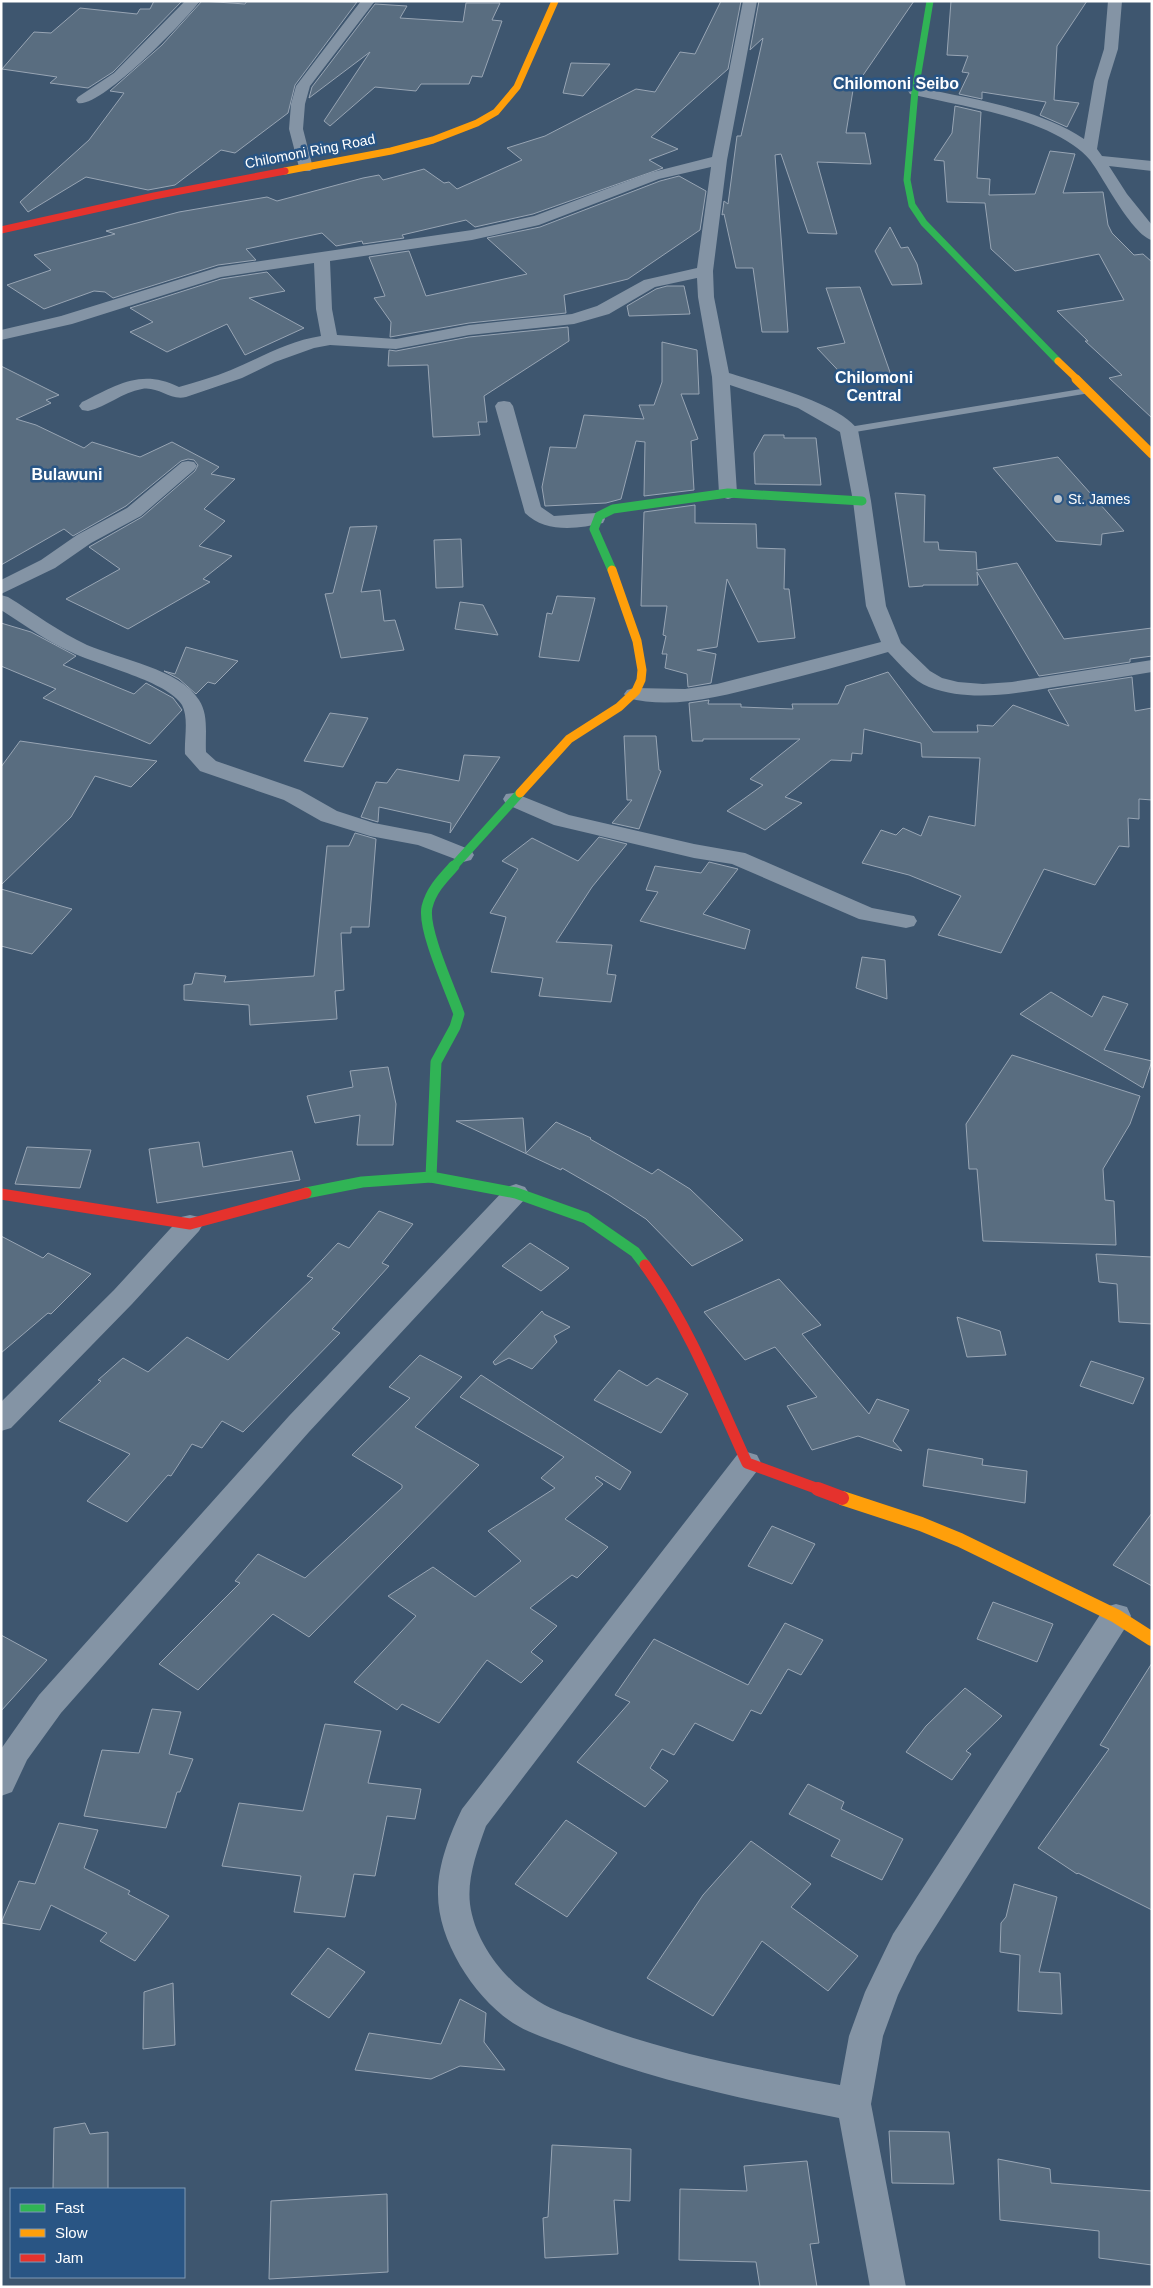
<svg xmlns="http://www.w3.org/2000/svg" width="1153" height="2288" font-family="Arial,sans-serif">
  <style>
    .building { fill: #596d80; stroke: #98a5b4 }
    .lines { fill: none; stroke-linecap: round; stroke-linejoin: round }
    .lane { fill: #8494a5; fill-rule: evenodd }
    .street { fill: #8494a5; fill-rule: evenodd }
    .fast-far2 { stroke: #30b455; stroke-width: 7 }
    .fast-far1 { stroke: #30b455; stroke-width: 9 }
    .fast { stroke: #30b455; stroke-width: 11 }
    .slow-far2 { stroke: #ff9f0a; stroke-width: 7 }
    .slow-far1 { stroke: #ff9f0a; stroke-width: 9 }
    .slow { stroke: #ff9f0a; stroke-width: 14 }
    .jam-far2 { stroke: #e5322d; stroke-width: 7 }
    .jam-far1 { stroke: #e5322d; stroke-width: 11 }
    .jam { stroke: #e5322d; stroke-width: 14 }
    .poi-dot { fill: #bbc4cd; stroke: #295584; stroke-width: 2 }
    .labels { text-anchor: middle; stroke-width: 5; stroke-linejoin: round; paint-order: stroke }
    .far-street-label { font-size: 14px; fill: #fff; stroke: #295584 }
    .far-poi-label { font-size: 14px; fill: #fff; stroke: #295584; text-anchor: start }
    .far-quarter-label { font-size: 16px; font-weight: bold; fill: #fff; stroke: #295584 }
  </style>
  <rect width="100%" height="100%" fill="#3e566f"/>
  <g class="building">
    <path d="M154,1H182L113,72L88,88L50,83L57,77L2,69L34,32L51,33L80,8L137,14L140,9H150Z"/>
    <path d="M202,1L245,4L247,1L357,2L295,85L288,113L235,153L221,150L175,185L148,190L86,177L28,212L20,202L89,140L124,93L110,91L162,45Z"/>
    <path d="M721,1H741L728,69L651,137L678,149L649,160L663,168L533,214L475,227L466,220L402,235L404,238L363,244L362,241L336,246L322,233L246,249L256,260L218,265L113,298L105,292L94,291L44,309L7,285L51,270L34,255L115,234L106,231L179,212L267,197L277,201L363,178L379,175L383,180L424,169L444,183L449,182L457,189L522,160L507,148L545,136L636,89L655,92L680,52L695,54Z"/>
    <path d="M759,1H914L857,84H854L846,133H865L871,164L817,162L837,234L808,233L781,154L775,155L788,332H762L753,268H736L724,214L722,215L724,201L728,204L737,136H741L763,38L750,50Z"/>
    <path d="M951,1H1087L1057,46L1054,100L1079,103L1067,127L1040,115L1046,102L982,92V99L959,94L969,73L962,72L968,56L947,55Z"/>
    <path d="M466,3H500L492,20L502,21L482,77L472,76L469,84H421L416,91L375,87L330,126L324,121L370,52L309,98L312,87L375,4L407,6L400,18L463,22Z"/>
    <path d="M571,63L610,64L583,96L563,93Z"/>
    <path d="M955,106L981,112L977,178L990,179L989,195L1035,194L1050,151L1075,154L1063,193L1103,192L1108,225L1112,233L1134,255L1143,254L1152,262V418L1109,378L1122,375L1085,341H1088L1057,311L1124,300L1099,254L1015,271L991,249L985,203L947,202L944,161L934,160L952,133Z"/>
    <path d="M679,176L706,191L700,230L628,279L564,295L566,313L469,323L390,337L391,322L374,298L385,296L369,257L409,251L426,296L527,274L487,238L540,227L660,181Z"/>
    <path d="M890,227L901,248L908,247L917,264L922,284L892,285L875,251Z"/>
    <path d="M267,272L285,291L249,298L304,328L245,355L227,324L167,352L130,332L153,322L130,308L221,279Z"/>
    <path d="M667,286H684L690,314L629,316L627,306L656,289Z"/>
    <path d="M860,287L891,375L850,383L817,348L845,343L826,288Z"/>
    <path d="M568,327L569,341L484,396L487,422H478L480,435L433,437L428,365L388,366L389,350L396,351L469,337Z"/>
    <path d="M662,342L697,350L699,394H681L698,439L691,441L694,490L644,496L645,442L636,441L621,499L606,503L545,506L542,487L550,447L576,448L584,415L644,419L639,405H654L662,382Z"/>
    <path d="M1,366L59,395L46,400L51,403L16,419L36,425L84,448L92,442L140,457L172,442L219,467L211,474L235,479L204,509L225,521L199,546L232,556L203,579L210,582L128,629L66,599L120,569L89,547L142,517L195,471L198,465L194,460L188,459L181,461L126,506L73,536L64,529L1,565Z"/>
    <path d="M764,435H784V438H816L821,485L755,484L754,453Z"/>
    <path d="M1058,457L1124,531L1102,534L1101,545L1056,541L993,468Z"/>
    <path d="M895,493L925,495L924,542H938L939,550L976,552L977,570L1017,563L1064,639L1152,628V656L1130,659V662L1039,676L977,572L978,585H923V586L909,587Z"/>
    <path d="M695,505V523L756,524L757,548L785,549L784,589H789L795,638L758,642L727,579L717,647L697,650L716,654L711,683L688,687L687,674L665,668L667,654H662L666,636L663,635L667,606H641L644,512Z"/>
    <path d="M377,526L361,592L380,590L384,621L395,620L404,650L341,658L325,594L333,593L350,527Z"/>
    <path d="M461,539L463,587L436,588L434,540Z"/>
    <path d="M557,596L595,598L579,661L539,657L547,613L552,614Z"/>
    <path d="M460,602L483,605L498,635L455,629Z"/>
    <path d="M1,623L31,632L76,656L63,665L134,694L146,683L173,698L182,710L150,744L43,698L56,689L1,666Z"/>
    <path d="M186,647L238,661L215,684L208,682L196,694L179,679L164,671L175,674Z"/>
    <path d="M888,672L933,732H978L977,725L993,726L1013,705L1069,726L1048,690L1132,677L1135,711L1152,708V800L1139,799V819L1128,818L1129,847L1119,846L1095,885L1044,869L1001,953L938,935L961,896L909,875L862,863L881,830L896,835L903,828L921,836L929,816L975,826L980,758L922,757L921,743L864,729L862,754L852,753L851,761L831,760L785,797L802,803L765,830L727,811L763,785L750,779L800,739H703V741H692L689,703L709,700L708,704H741V707L793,709L792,704H838L846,686Z"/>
    <path d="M330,713L368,718L343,767L304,761Z"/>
    <path d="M624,736H656L659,770L661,771L639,829L612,823L632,800H627Z"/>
    <path d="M20,741L157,761L131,787L95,776L71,817L1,885V767Z"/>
    <path d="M464,755L500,757L450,833L451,823L379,807L378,822L361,817L376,782L387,783L397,769L459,781Z"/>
    <path d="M355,833L376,839L369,927H351V933H341L344,990L335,991L337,1019L250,1025L249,1005L184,1000V985L192,984L195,973L226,976L224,982L314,976L327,846H349Z"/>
    <path d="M599,837L627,844L592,887L556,942L612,945L607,974L616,975L611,1002L539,996L543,978L491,972L506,917L490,913L518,869L502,861L532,838L578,861Z"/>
    <path d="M709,862L738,869L703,914L750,930L745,949L640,921L658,892L646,890L655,866L701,873Z"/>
    <path d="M1,889L72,909L32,954L1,946Z"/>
    <path d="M862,957L885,960L887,999L856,988Z"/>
    <path d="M1051,992L1092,1017L1103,996L1128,1004L1104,1050L1152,1061L1143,1088L1020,1014Z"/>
    <path d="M1012,1055L1140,1096L1130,1124L1103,1169L1105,1200L1114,1201L1116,1245L983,1241L977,1169H969L966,1124Z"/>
    <path d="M388,1067L396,1104L393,1145H357L360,1115L315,1123L307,1096L353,1087L350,1071Z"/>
    <path d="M523,1118L526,1153L556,1122L591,1138L590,1139L652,1174L658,1169L690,1189L743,1240L692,1266L646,1219L609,1195L562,1168L561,1170L456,1121Z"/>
    <path d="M199,1142L203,1167L292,1151L300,1180L157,1203L149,1149Z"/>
    <path d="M27,1147L91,1150L80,1188L15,1184Z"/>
    <path d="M379,1211L413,1224L382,1263L389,1266L332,1329L340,1333L243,1432L222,1421L202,1448L192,1444L171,1476L168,1475L127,1522L87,1501L130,1454L59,1421L101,1381L98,1380L123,1358L148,1372L187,1337L228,1360L313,1278L307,1276L338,1243L349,1248Z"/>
    <path d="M1,1236L43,1258L48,1253L91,1274L51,1314L48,1313L1,1353Z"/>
    <path d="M530,1243L569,1268L541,1291L502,1266Z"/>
    <path d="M1096,1254L1152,1257V1324L1119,1322L1117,1284L1099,1282Z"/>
    <path d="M779,1279L821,1325L802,1334L869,1414L877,1399L909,1410L893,1441L902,1451L858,1436L812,1450L787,1406L817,1397L775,1347L745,1360L704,1312Z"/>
    <path d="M542,1311L544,1314L570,1327L554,1336L557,1342L532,1369L509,1358L495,1365L493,1362Z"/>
    <path d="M957,1317L1000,1331L1006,1355L967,1357Z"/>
    <path d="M420,1355L462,1377L415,1427L479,1465L309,1637L273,1614L198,1690L159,1664L240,1583L235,1581L258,1554L305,1578L402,1488V1485L352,1455L410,1398L389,1387Z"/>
    <path d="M1091,1361L1144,1378L1133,1404L1080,1386Z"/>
    <path d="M619,1370L647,1386L657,1378L688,1394L661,1433L594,1400Z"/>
    <path d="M481,1375L631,1472L620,1490L597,1476L595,1478L603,1484L565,1519L608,1547L577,1578L572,1575L530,1608L557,1626L531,1652L543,1661L521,1683L487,1660L439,1723L402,1704L397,1710L354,1682L416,1616L388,1596L433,1567L475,1597L521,1561L488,1531L555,1488L541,1478L564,1457L460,1397Z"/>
    <path d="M928,1449L983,1459L982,1465L1027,1471L1025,1503L923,1486Z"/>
    <path d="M1152,1513V1586L1113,1565Z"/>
    <path d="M772,1526L815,1544L792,1584L748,1566Z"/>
    <path d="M993,1602L1053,1624L1037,1662L977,1639Z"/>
    <path d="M785,1623L823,1640L801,1675L788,1669L761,1714L751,1710L733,1741L695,1723L674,1755L662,1749L650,1768L668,1781L645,1807L577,1762L630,1702L615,1695L654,1639L748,1685Z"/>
    <path d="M1,1635L47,1660L1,1711Z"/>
    <path d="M1152,1663V1910L1078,1873L1077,1874L1038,1848L1109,1749L1100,1745Z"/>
    <path d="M965,1688L1002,1716L966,1751L971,1754L952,1780L906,1752L926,1726Z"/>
    <path d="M152,1709L181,1712L169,1754L193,1759L180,1792H177L166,1828L84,1816L102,1750L139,1753Z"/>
    <path d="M325,1724L381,1731L368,1783L421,1789L415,1819L387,1816L375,1876L354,1874L345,1917L294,1912L301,1876L222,1866L239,1803L303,1811Z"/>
    <path d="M808,1784L844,1802L841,1809L903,1839L882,1880L831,1856L840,1840L789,1814Z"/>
    <path d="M566,1820L617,1853L567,1917L515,1884Z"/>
    <path d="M59,1823L98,1830L84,1868L130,1891L128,1894L169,1916L135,1961L100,1941L107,1933L51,1905L40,1930L1,1923L19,1881L35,1884Z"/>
    <path d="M751,1841L811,1884L791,1907L858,1956L828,1991L762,1941L713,2016L647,1978L703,1895Z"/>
    <path d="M1014,1884L1057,1897L1039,1972L1060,1973L1062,2014L1018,2011L1020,1955L1000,1952L1001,1923L1006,1917Z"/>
    <path d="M328,1948L365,1972L329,2018L291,1994Z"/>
    <path d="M173,1983L175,2045L143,2049L144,1992Z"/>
    <path d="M460,1999L486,2013L484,2042L505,2070L460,2066L431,2079L355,2070L369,2033L441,2044Z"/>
    <path d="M85,2123L90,2134L108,2132V2189H53L54,2128Z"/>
    <path d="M889,2131L949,2132L954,2184L892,2183Z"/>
    <path d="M552,2145L631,2149L630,2201L614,2200L618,2254L545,2258L543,2218L548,2217Z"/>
    <path d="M998,2159L1050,2169L1051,2183L1152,2191V2265L1099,2258V2231L1000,2220Z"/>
    <path d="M807,2161L819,2243L810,2244L817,2287H760L756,2262L679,2260L680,2189L747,2191L744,2166Z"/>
    <path d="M387,2194L388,2272L269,2279L271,2201Z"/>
  </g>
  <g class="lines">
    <path class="lane" d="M1087,388L1091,391L1090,393L849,433L845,430L849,427Z"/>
    <g class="street">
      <path d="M185,1H200C185,21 100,109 78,103L76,100L78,97L114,73Z"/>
      <path d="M361,1H375L310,86L305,104L303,129L313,168L310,171H300L289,129L291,104L296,86Z"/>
      <path d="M743,1H757L727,160L713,271L714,297L729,373C760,383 840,403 858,430L871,501L886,606L901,643L930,671L942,678L958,682L983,684L1012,682L1152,660V672C1122,677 1091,682 1061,686C1017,693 972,703 929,687C913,681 900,664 888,652C848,664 807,675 766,685C721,696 673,710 627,698L624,694L627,690L634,688L685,689L717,684L881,642L866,606L853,501L840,432L798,408L730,385L737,493L735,497L728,499L721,497L719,493L712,377L698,297L697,278L655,287L609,314L574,324L469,335L396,349L330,345L314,348L275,362L242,378L186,397C170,401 158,386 142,389C122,392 107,407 88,411L82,410L79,406L82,402C117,385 141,368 179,387C196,382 214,377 231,370C260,358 288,341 321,336L316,309L314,263L221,277L72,324L1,340V330L61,316L219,267L472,230L534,216L649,173L712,157ZM711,167L697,268L644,280L597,306L572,314L469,325L396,339L337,335L332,309L330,261L472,240L539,225L659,179Z"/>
      <path d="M1108,1H1122L1118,49L1108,81L1097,149L1102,156L1152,161V171L1109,166L1127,194L1152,225V240C1132,235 1103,177 1090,160C1085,154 1079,149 1073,145C1031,115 959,106 910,94L908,91L915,87C968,98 1038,108 1084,139L1094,81L1104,49Z"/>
      <path d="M504,401L510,402L513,406L541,507L554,516L596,513L603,515L605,519L603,523C578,529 545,533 525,513L495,406L498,402Z"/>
      <path d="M188,461L194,462L197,466L194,470L141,516L91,543L55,568L1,594V580L41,560L77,535L127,508L182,462Z"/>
      <path d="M1,595L8,597C34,613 59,632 87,645C119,659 180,669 199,700C209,715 205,735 206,752L216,761L300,790L337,811L374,823L431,834L471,850L474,855L471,860L463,862L418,845L370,836L321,821L284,800L200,771L185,754C184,739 189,718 182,705C169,682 98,665 73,653C47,642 25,625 1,610Z"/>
      <path d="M514,793L569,815L694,844L745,853L872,908L914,916L917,921L914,926L906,928L859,919L732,864L694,858L554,825L506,804L503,799L506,794Z"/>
      <path d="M516,1184L525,1187L529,1193L525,1199L309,1432L61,1713L27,1760L12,1792L1,1796V1749L39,1695L289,1416L507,1187Z"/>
      <path d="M190,1215L199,1217L203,1224L199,1231L132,1304L11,1428L1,1431V1402L114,1290L181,1217Z"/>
      <path d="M747,1452L757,1455L761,1463L757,1471L486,1826C477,1851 467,1878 470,1904C475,1943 505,1981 538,2001C553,2011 573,2016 590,2023C671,2054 756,2069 840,2085L849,2036L865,1992L893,1934L1105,1607L1116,1604L1127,1607L1131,1616L1127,1625L917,1956L898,1995L883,2036L871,2104L906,2287H870L839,2118C748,2100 659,2082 572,2048C552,2040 530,2034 513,2023C474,1997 437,1940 438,1892C438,1864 450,1834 462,1809L737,1455Z"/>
    </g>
    <path class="fast-far2" d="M930,1L915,91L907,180L912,205L924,223L1058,361"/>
    <g class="fast-far1">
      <path d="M612,570L594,529L599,516L613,509L728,493L862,501"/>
      <path d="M453,867L520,793"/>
    </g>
    <g class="fast">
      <path d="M431,1177L436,1062L455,1027L459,1014C451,991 422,929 427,907C431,890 443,878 454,866"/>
      <path d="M306,1193L362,1182L431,1177L516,1193L586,1218L635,1252L645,1265"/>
    </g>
    <g class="slow-far2">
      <path d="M285,171L391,151L433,140L477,123L496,112L517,87L555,1"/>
      <path d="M1058,361L1078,380"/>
    </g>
    <g class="slow-far1">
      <path d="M1076,379L1152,454"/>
      <path d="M520,793L569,739L619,707L636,691L641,680L642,670L637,641L612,570"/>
    </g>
    <path class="slow" d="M842,1498L921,1524L960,1540L1116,1616L1152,1639"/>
    <path class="jam-far2" d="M1,230L154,196L285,171"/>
    <g class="jam-far1">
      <path d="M1,1194L190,1224L306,1193"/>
      <path d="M645,1265C689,1326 716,1395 747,1463L821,1490"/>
    </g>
    <path class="jam" d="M818,1489L842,1498"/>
  </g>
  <circle class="poi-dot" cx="1058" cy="499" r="5"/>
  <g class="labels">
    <g class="far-street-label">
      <text transform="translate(310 151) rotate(-11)" y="5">Chilomoni Ring Road</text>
    </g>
    <g class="far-poi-label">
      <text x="1068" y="504">St. James</text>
    </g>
    <g class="far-quarter-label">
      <text x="896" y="89">Chilomoni Seibo</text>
      <text x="874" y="383">Chilomoni<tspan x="874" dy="18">Central</tspan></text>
      <text x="67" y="480">Bulawuni</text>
    </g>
  </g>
  <rect width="1153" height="2288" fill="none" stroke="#ffffff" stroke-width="5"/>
  <rect x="10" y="2188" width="175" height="90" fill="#295584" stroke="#7f99b5"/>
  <rect x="20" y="2204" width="25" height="8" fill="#30b455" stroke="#7f99b5"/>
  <text x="55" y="2213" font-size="15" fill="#ffffff">Fast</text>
  <rect x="20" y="2229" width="25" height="8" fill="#ff9f0a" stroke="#7f99b5"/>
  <text x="55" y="2238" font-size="15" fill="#ffffff">Slow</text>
  <rect x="20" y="2254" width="25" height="8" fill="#e5322d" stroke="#7f99b5"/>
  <text x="55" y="2263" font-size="15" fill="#ffffff">Jam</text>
</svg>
